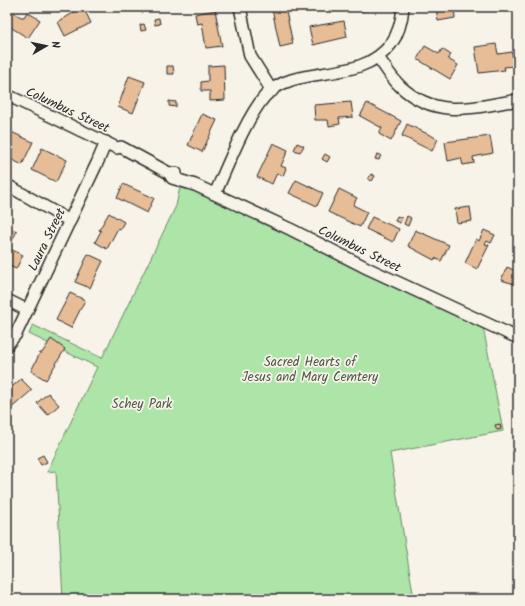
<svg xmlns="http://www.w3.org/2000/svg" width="525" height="606" font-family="Kalam,sans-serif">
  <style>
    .green { fill: #ade4a7; stroke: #6c8869 }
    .building { fill: #e7bd97; stroke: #2b2b2b }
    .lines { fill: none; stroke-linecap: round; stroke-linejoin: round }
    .minor-casing { stroke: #2b2b2b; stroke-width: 14 }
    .minor { stroke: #f7f3e8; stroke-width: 11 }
    .labels { text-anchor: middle; stroke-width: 3.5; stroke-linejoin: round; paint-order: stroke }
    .street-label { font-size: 13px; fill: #2b2b2b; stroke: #f7f3e8 }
    .park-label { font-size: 13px; fill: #4c594a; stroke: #f7f3e8 }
  </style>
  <rect width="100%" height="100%" fill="#f7f3e8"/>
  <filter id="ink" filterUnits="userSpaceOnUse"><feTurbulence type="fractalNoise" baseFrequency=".025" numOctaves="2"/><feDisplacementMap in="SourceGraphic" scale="8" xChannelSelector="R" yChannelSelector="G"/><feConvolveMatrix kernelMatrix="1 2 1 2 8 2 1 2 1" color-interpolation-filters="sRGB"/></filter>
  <g filter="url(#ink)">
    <path class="green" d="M181,182L482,321L503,431L390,453L414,599H63L56,471L47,472L97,367L29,334L33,325L102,358L176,206Z"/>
    <g class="building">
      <path d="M83,7L91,23L65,36L58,22Z"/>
      <path d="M140,7H145L147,10L142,13L139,8Z"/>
      <path d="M285,7L293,44L280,47L272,9Z"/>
      <path d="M360,7H376V9L361,11Z"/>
      <path d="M436,7H457H454L455,18L438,21Z"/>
      <path d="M215,10L222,46L206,48L202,23L197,24L195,14Z"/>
      <path d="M11,11L21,17H24L27,12L40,20L28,38L7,25V18Z"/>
      <path d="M159,18L160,24L155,25L154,19Z"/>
      <path d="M344,21L347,37L313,45L309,27Z"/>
      <path d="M144,24L146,30L141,31L140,25Z"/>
      <path d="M496,44L498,54L512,52L514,66L504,67L505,70L479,73L475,47Z"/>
      <path d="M425,46L439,54L442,49L451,55L448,59L458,65L450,79L417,59Z"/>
      <path d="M224,65L225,100L210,101V91H201V82L208,81V66Z"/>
      <path d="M167,66H173L174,74H167Z"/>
      <path d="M129,76L145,82L133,113L118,107Z"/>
      <path d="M169,101L176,102V107L169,106Z"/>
      <path d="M351,102L353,117L339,118L340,124L329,126L328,120H315L314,105Z"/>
      <path d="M367,103L401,121L391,141L379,134L382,128L360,116Z"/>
      <path d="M202,114L217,120L202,152L188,145Z"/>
      <path d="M407,124L438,139L432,151L402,136Z"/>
      <path d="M9,131L33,142L22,165L7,157V134Z"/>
      <path d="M490,136L493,153L473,157L474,163L463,165L461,158L448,161L445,142Z"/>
      <path d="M273,143L288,150L281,166L286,168L283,176L277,173L272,184L257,177Z"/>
      <path d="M297,143L304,146L300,152L294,150Z"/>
      <path d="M42,148L67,160L56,182L32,170Z"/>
      <path d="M325,154L330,157L327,162L322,159Z"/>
      <path d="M377,154L381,155L379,160L375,159Z"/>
      <path d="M371,174L375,176L372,181L368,179Z"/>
      <path d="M296,180L323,193L317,206L289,193Z"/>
      <path d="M123,184L154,198L147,213L117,198Z"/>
      <path d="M339,189L357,198L353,205L367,212L360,227L328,212Z"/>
      <path d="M470,207L472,221L457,223L455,209Z"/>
      <path d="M518,207V216H516L515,208Z"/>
      <path d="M109,213L124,222L120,229L118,228L107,249L95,242L101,231L99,230Z"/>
      <path d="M397,216L402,218L400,223L395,221Z"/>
      <path d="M407,216L411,218L408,226L404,224Z"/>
      <path d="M372,217L399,229L393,242L366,229Z"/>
      <path d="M7,227L17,231L8,248L23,255L16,269L7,265Z"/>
      <path d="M415,230L449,245L441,261L435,258L434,260L408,246Z"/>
      <path d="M484,230L495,235L491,243L487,241L485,244L489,245L477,269L465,263L476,239L479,241Z"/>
      <path d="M88,254L103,261L90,288L75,282Z"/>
      <path d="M507,267L518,272V285L501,280Z"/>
      <path d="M70,293L85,300L71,328L56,320Z"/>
      <path d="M51,339L65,349L46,380L31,371L40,353H42Z"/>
      <path d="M21,379L32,390L8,411L7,391Z"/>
      <path d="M48,393L59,405L48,415L37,403Z"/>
      <path d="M500,424L501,429L497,430L495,425Z"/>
      <path d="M43,455L47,462L41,465L37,458Z"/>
    </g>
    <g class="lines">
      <g class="minor-casing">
        <g id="minor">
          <path d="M240,7L250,56L272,91"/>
          <path d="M378,57C385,67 392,79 401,87C438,120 474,107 518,100"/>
          <path d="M7,95L117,148L121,147L169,173H176"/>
          <path d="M169,173L172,178L195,185L290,229L369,269L518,338"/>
          <path d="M7,185L70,221"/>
          <path d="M215,194C227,167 246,118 265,96C296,62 359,86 391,44C399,33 402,20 403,7"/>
          <path d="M7,300L27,310"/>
          <path d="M7,345L16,334L98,161L106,142"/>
        </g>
      </g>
      <use href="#minor" class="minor"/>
    </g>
  </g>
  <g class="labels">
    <g class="street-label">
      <text transform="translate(68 109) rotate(25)" y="5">Columbus Street</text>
      <text transform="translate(46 239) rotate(-64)" y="5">Laura Street</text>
      <text transform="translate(360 248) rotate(26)" y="5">Columbus Street</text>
    </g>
    <g class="park-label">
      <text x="310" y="366">Sacred Hearts of<tspan x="310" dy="15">Jesus and Mary Cemtery</tspan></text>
      <text x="142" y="408">Schey Park</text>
    </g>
  </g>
  <rect width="525" height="606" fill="none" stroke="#f7f3e8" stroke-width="24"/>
  <rect x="12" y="12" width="501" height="582" fill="none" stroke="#2b2b2b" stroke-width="1.5" filter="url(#ink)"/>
  <g transform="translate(46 46) rotate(81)" stroke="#f7f3e8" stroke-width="3" paint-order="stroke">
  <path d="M0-3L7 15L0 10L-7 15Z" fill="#2b2b2b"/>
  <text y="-6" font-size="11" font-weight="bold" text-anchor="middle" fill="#2b2b2b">N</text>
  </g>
</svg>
